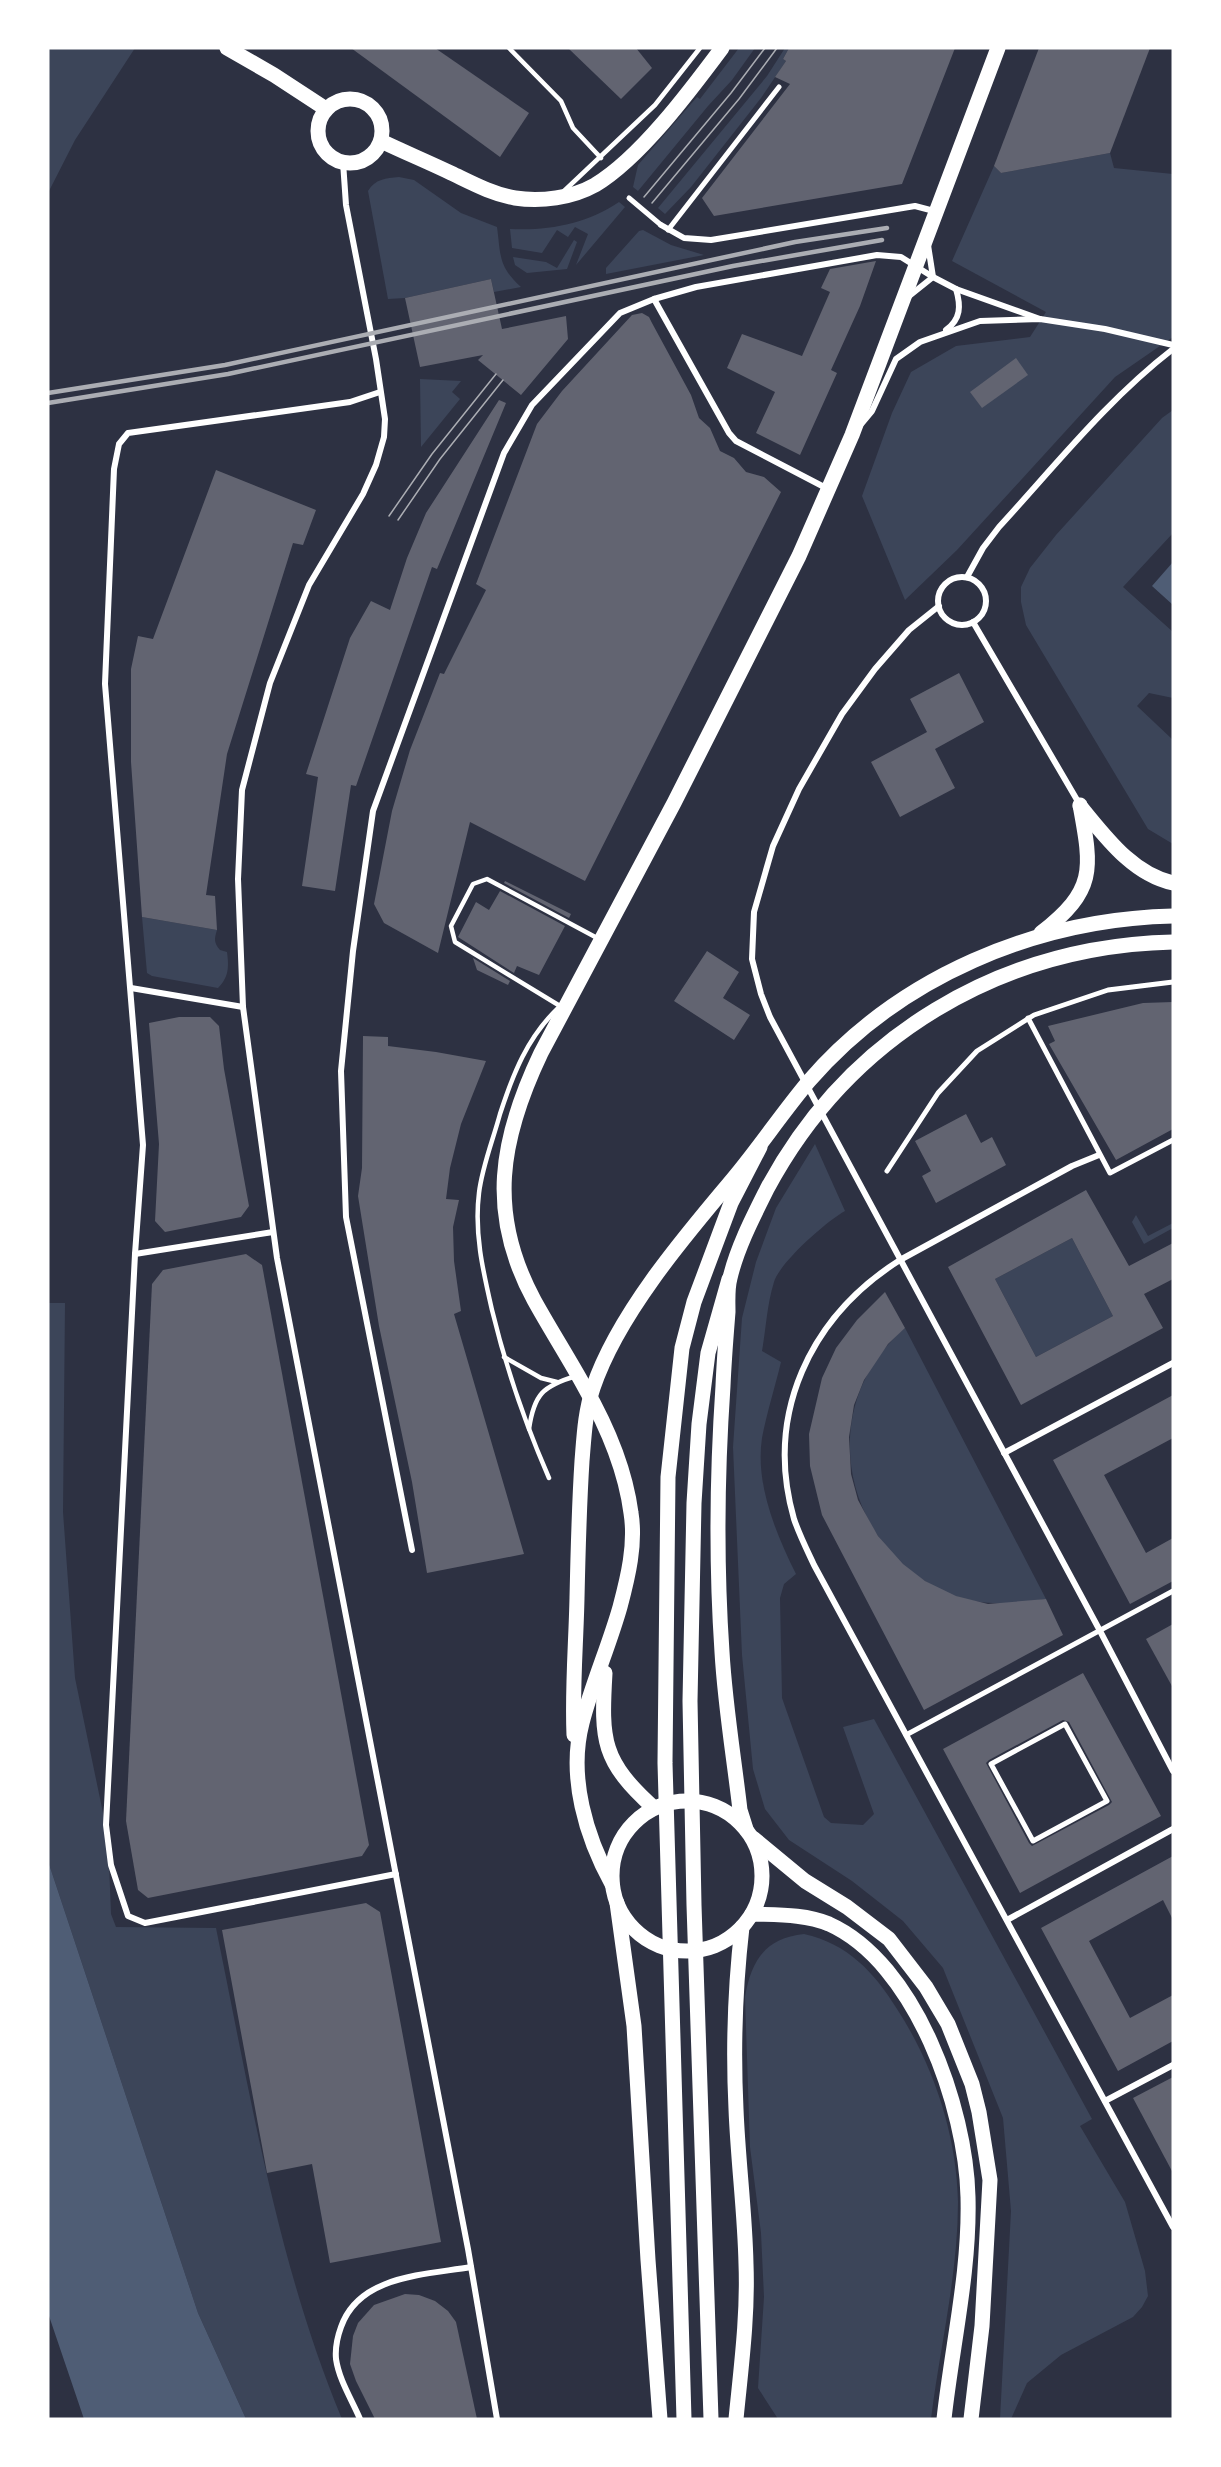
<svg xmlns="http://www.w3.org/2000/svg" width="1221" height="2467" font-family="Figtree,sans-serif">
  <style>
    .green { fill: #3c4559 }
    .water { fill: #4f5d75 }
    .building { fill: #626471; fill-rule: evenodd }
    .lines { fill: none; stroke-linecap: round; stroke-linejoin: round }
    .service { stroke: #fff; stroke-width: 4.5 }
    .pedestrian { stroke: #fff; stroke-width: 5 }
    .minor { stroke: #fff; stroke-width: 6 }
    .primary { stroke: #fff; stroke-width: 15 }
    .trunk { stroke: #fff; stroke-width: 15 }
    .tram { stroke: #abadb3; stroke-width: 1.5 }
    .rail { stroke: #abadb3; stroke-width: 4.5 }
  </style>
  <rect width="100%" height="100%" fill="#2d3142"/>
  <g class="green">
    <path d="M48,48H135L75,140L48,193Z"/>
    <path d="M739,48H755L732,80L708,106L638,191L633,187L638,165L697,97L700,99Z"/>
    <path d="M785,48H789L783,59L786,61L761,98L691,187L665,214L658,208L767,76Z"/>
    <path d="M1110,153L1114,168L1173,174V337L1115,377L957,550L905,600L862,496L892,413L911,372L956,346L1030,337L1046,312L952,261L994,166L1001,173Z"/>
    <path d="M399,177L414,180L461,213L497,227C501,256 498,266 521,287L494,292L491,279L405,298L388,299L368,191C375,179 386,178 399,177Z"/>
    <path d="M619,202L625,207L576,265L588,234L575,227L568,237L557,230L542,253L512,248L510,229C548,231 587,224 619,202Z"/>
    <path d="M643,230L671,245L704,255L606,274V268L639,231Z"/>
    <path d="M574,240L577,242L567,269L527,273L515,265L513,257L546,262L557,268Z"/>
    <path d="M420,379L461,381L452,392L460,399L421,447Z"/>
    <path d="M1173,410V533L1123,587L1173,632V698L1149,693L1137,706L1173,740V844L1148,829L1026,625L1021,602V587L1030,568L1056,535L1162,418Z"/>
    <path d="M142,917L217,930C214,939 214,943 220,950L227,952C229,967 229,977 218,988L152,976L147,973Z"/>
    <path d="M815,1144L845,1211C827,1221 780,1262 774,1282C767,1304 766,1329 762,1351L781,1362C775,1387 767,1412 762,1438C755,1484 776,1534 796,1574L784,1584L780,1598L782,1698L824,1817L831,1823L863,1825L874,1814L843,1727L874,1719L1092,2119L1080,2126L1125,2202L1145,2271L1148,2296L1142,2307L1133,2317L1061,2355L1027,2383L1011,2419H1000L1011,2211L1003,2118L943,1968L903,1921L852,1881L789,1840L765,1809L753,1769L742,1655L733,1447L742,1318L756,1262L776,1208Z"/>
    <path d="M1136,1215L1148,1236L1173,1223V1228L1144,1244L1132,1222Z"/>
    <path d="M1072,1238L1113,1316L1036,1357L995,1279Z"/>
    <path d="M48,1303H65L63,1512L75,1678L108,1837L111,1914L116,1927L216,1928C250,2093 277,2263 342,2419H246L198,2313L48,1861Z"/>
    <path d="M905,1328L1046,1599C1015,1603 985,1607 955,1596C842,1553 812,1407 905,1328Z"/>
    <path d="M804,1934C848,1944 874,1972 897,2009C933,2064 957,2135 958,2202C958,2274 940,2347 931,2419H778L758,2388L764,2297L761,2233L750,2147L745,1997C751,1961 765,1938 804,1934Z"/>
  </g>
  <g class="water">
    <path d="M1173,562V605L1152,586Z"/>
    <path d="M48,1861L198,2313L246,2419H84L48,2313Z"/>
  </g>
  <g class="building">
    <path d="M351,48H435L529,113L500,157Z"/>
    <path d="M568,48H636L652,68L621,99Z"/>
    <path d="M789,48H955L902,184L714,216L702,198L790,84L775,77L786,61L783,59Z"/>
    <path d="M1039,48H1150L1110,153L1001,173L994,166Z"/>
    <path d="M876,261L860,306L831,370L837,373L800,455L756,433L775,392L727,368L742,334L802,356L830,292L821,288L830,269Z"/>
    <path d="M491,279L502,329L566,316L568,339L521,395L478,360L483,355L420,367L418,358L405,298Z"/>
    <path d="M642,313L649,317L652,323L691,395L699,418L710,428L720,451L734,458L746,472L764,477L781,492L585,881L470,822L438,953L384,923L374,904L392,811L410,750L440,673L444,674L486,590L476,584L537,424L562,391L632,315Z"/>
    <path d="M1016,358L1028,375L982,408L970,392Z"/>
    <path d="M499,400L506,403L437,569L432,567L356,786L351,785L335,891L302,886L318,777L306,774L350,638L371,601L390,610L407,558L426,513Z"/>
    <path d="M216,470L316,510L303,545L293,543L227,754L206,895L215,896L217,930L142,917L131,762V669L138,636L153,639Z"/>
    <path d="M959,673L984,722L935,749L955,788L900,817L871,762L927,732L910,699Z"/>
    <path d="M505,881L571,914L569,918L504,883Z"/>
    <path d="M500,891L565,926L539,975L517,966L514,973L458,937L476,902L489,910Z"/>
    <path d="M707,951L739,972L723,998L750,1015L734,1040L674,1001Z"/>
    <path d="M473,958L510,981L508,985L477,970Z"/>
    <path d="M1173,1002V1129L1116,1160L1049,1044L1055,1041L1048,1026L1143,1003Z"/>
    <path d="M179,1017H210L219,1026L224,1069L249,1206L241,1217L165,1232L155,1221L159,1144L149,1023Z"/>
    <path d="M363,1036L388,1037V1046L436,1052L486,1061L461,1124L450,1168L446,1199L459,1200L453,1227L454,1261L461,1311L454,1314L524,1554L427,1573L412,1482L379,1326L358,1196L362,1168Z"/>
    <path d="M966,1114L981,1143L992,1137L1006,1165L936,1203L922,1176L931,1171L915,1141Z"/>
    <path d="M1086,1190L1129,1266L1173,1243V1279L1144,1294L1163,1328L1021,1405L948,1267ZM1072,1238L1113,1316L1036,1357L995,1279Z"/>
    <path d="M246,1254L262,1265L369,1845L362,1856L148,1898L138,1890L126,1821L152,1284L163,1270Z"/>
    <path d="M885,1292L905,1328L888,1344L864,1380L854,1405L849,1437L851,1474L858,1500L865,1513L878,1536L903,1564L925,1581L956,1596L988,1604L1046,1599L1063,1635L924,1710L822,1515L810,1466L809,1434L822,1378L836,1348L857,1320Z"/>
    <path d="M1173,1395V1438L1104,1475L1146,1553L1173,1538V1581L1130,1604L1053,1460Z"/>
    <path d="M1173,1624V1688L1146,1639Z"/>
    <path d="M1083,1673L1161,1816L1020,1893L943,1749ZM1063,1720L1069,1722L1112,1802L1109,1805L1032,1846L1029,1843L986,1763L989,1760Z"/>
    <path d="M1173,1856V1920L1163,1900L1089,1941L1130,2018L1173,1995V2041L1118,2071L1041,1928Z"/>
    <path d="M366,1903L380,1912L441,2242L330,2263L312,2164L267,2173L222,1930Z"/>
    <path d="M1173,2077V2173L1133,2098Z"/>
    <path d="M405,2294L419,2295L435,2301L448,2311L456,2322L477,2419H375L356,2381L350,2364L353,2336L358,2323L374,2305Z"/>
  </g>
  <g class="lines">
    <g class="service">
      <path d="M509,48L561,101L573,128L601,158"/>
      <path d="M564,191L655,105L700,48"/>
      <path d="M560,1006L455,942L451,926L473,884L487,879L599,939"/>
      <path d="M504,1357L541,1378L557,1382"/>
      <path d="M529,1429C534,1394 543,1386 576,1376"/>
      <path d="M549,1478C525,1423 506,1368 492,1310C483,1271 474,1233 479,1193C482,1167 493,1140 500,1114C513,1074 527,1038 558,1008"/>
    </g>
    <g class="pedestrian">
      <path d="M629,198L661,225"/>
      <path d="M668,230L779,87"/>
      <path d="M1028,1018L1110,1173L1173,1140"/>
      <path d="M887,1171L938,1093L977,1051L1034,1015L1108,990L1173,982"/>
      <path d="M1065,1724L1107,1801L1033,1841L991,1764Z"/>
      <path d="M906,1735L1173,1591"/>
    </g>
    <g class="minor">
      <path d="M343,162L346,205L376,359L385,419L384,437L376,465L363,494L309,585L270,683L242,790L238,879L243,1007L277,1258L468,2249L497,2419"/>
      <path d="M661,225L684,238L711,240L915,206L934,211"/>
      <path d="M928,245L933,277"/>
      <path d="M908,297L933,277"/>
      <path d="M654,299L729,433L736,441L828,489"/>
      <path d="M946,330C961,319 961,306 956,289"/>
      <path d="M380,392L350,402L128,433L119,444L114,469L105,684L143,1145L135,1254L106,1825L111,1865L128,1916L145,1923L396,1874"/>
      <path d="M862,423L872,411L896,359L920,342L980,321L1040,319L1105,329L1173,345"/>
      <path d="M967,577L983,548L999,527C1055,466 1107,400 1173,349"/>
      <circle cx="962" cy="601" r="24"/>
      <path d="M939,606L909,630L875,669L842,714L799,789L773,846L754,912L752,959L761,994L770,1017L1099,1629L1173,1771"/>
      <path d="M973,622L1080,805"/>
      <path d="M131,988L243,1007"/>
      <path d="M1099,1155L1072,1166L900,1260C810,1317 764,1414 794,1519C799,1534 807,1550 814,1565L1173,2227"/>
      <path d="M135,1254L273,1232"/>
      <path d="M1004,1453L1173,1363"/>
      <path d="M412,1550L346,1217L341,1071L353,951L373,811L504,453L532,405L620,313L654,299L696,287L877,255L901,257L933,277L956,289L1040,319"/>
      <path d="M1007,1920L1173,1829"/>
      <path d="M1105,2101L1173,2065"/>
      <path d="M360,2419C352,2400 339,2380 336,2359C335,2348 337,2338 341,2327C359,2275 425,2275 471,2267"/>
    </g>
    <g class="primary">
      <path d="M227,48L274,75L326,109"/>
      <circle cx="350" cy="131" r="32"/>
      <path d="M381,141C404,152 428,162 451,173C472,183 492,194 515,198C541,202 572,198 595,185C640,158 690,91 722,48"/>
      <path d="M1080,806C1105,836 1132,874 1173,883"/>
      <path d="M1041,933C1096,890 1092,870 1080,805"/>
      <path d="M605,1673C601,1741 602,1761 654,1808"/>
      <path d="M574,1735C572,1690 576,1644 577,1598C578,1552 579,1507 582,1461C584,1437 585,1412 593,1388C617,1316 683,1238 732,1180C759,1148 782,1113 809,1081C899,977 1036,919 1173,916"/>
      <circle cx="687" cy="1876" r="75"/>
      <path d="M746,1829L740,1810C734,1758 725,1705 722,1652C716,1563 717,1474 723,1386C724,1361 726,1337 728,1312C728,1301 727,1289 730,1278C737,1248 753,1217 767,1189C849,1036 1000,946 1173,942"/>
      <path d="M753,1838L805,1881L847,1907L889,1939L926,1987L948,2024L972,2084L979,2112L990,2180L982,2326L971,2419"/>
      <path d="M612,1884C586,1837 568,1777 582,1723C592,1684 609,1646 620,1607C628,1577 636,1544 631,1513C625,1467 607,1426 584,1386C568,1357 550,1329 534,1300C487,1213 500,1139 541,1053L674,803L799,556L852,435L998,48"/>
      <path d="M752,1914C777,1915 805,1914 829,1924C916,1963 966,2108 968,2197C970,2271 952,2346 944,2419"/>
    </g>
    <g class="trunk">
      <path d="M617,1903L634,2026L648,2260L660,2419"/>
      <path d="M684,2419L665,1763L668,1477L682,1348L694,1302L731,1203L760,1147"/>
      <path d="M711,2419L694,1905L690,1701L694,1503L699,1424L708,1353L729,1279"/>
      <path d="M736,2419C741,2368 748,2316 746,2264C745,2213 738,2161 736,2109C733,2048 735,1988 742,1927"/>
    </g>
    <g class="tram">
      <path d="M644,197L731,93L765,48"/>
      <path d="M652,203L739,99L777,48"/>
      <path d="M389,516L432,454L496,374"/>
      <path d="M398,520L440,459L503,380"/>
    </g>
    <g class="rail">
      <path d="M48,393L225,365L795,242L887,228"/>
      <path d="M48,403L228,374L733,266L882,240"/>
    </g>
  </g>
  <rect width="1221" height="2467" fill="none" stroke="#ffffff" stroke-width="99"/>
</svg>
